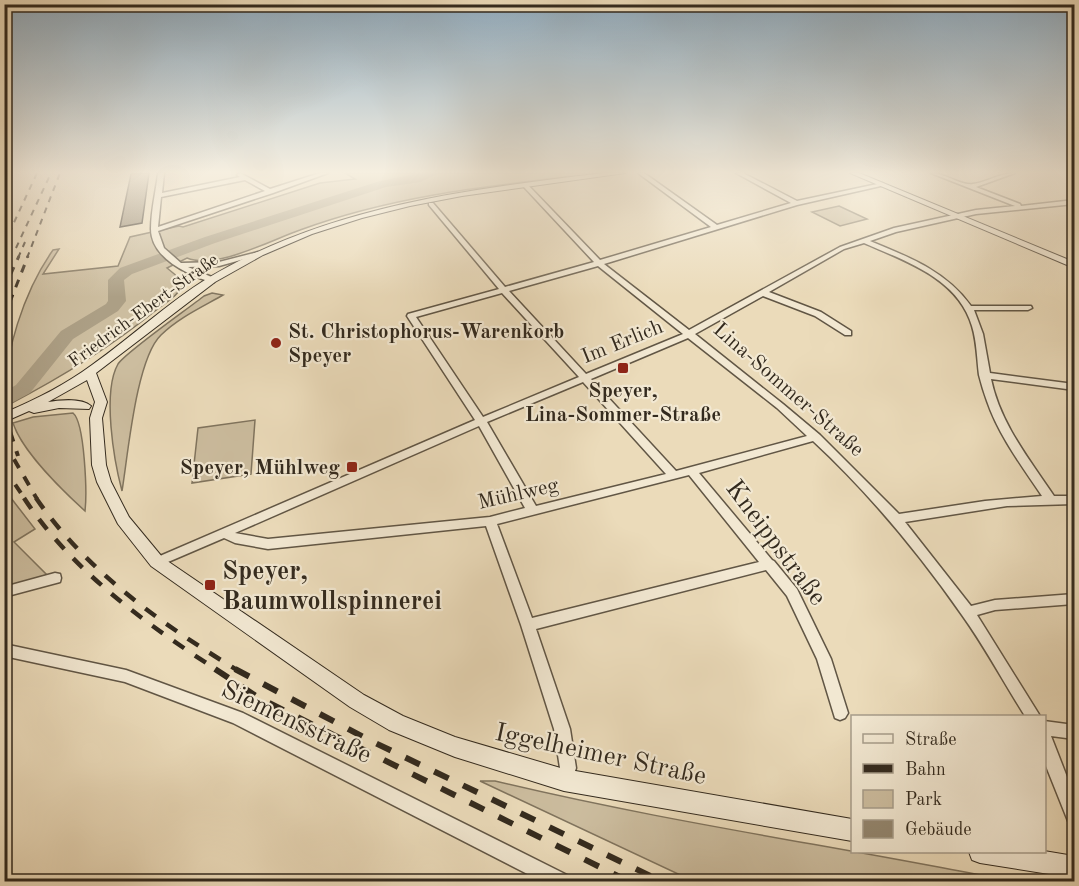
<svg xmlns="http://www.w3.org/2000/svg" width="1079" height="886" font-family="'Old Standard TT',serif">
  <style>
    .green { fill: #ccbd9f; stroke: #80745e; stroke-width: 1.5 }
    .lines { fill: none; stroke-linecap: round; stroke-linejoin: round }
    .river { fill: #ac9f85; fill-rule: evenodd }
    .building { fill: #93866f; stroke: #332a1e; stroke-width: 1.5 }
    .street-casing { stroke: #615645; stroke-width: 3 }
    .secondary-casing { stroke: #332a1e; stroke-width: 2 }
    .street { fill: #f2e8d2; fill-rule: evenodd }
    .secondary { fill: #f2e8d2; fill-rule: evenodd }
    .rail-far4 { stroke: #332a1e; stroke-width: 2; stroke-dasharray: 6 6; stroke-linecap: butt }
    .rail-far3 { stroke: #332a1e; stroke-width: 3; stroke-dasharray: 8 8; stroke-linecap: butt }
    .rail-far2 { stroke: #332a1e; stroke-width: 4; stroke-dasharray: 10 10; stroke-linecap: butt }
    .rail-far1 { stroke: #332a1e; stroke-width: 4.5; stroke-dasharray: 13 13; stroke-linecap: butt }
    .rail { stroke: #332a1e; stroke-width: 6; stroke-dasharray: 16 16; stroke-linecap: butt }
    .poi-dot { fill: #8f2418; stroke: #f2e8d2; stroke-width: 2 }
    .labels { text-anchor: middle; stroke-width: 4.5; stroke-linejoin: round; paint-order: stroke }
    .far-street-label { font-size: 18px; fill: #332a1e; stroke: #f2e8d2 }
    .poi-label { font-size: 21px; font-weight: bold; fill: #332a1e; stroke: #f2e8d2; text-anchor: start }
    .street-label { font-size: 21px; fill: #332a1e; stroke: #f2e8d2 }
    .near-street-label { font-size: 26px; fill: #332a1e; stroke: #f2e8d2 }
    .near-poi-label { font-size: 26px; font-weight: bold; fill: #332a1e; stroke: #f2e8d2; text-anchor: start }
  </style>
  <rect width="100%" height="100%" fill="#ebdbba"/>
  <filter id="stains"><feTurbulence type="fractalNoise" baseFrequency=".00333" numOctaves="4"/><feColorMatrix values="0 0 0 0 .2 0 0 0 0 .09 0 0 0 0 .02 0 0 0 .5 -.17"/></filter>
  <radialGradient id="worn" r=".72"><stop offset=".6" stop-color="#630" stop-opacity="0"/><stop offset="1" stop-color="#630" stop-opacity=".3"/></radialGradient>
  <g class="green">
    <path d="M345,173H600C498,185 397,194 300,230C271,240 216,270 187,258L167,268L184,282C180,295 165,303 155,311C108,349 62,377 8,405C0,358 26,288 53,250L59,249L43,274L118,266L130,237L179,226L183,227L320,183L355,179Z"/>
    <path d="M839,206L867,219L840,226L812,212Z"/>
    <path d="M212,293L223,295C202,307 178,318 161,335C136,359 128,455 122,491C114,461 102,392 118,364C126,352 189,308 204,296Z"/>
    <path d="M73,413C85,423 87,494 85,511C63,491 22,451 13,423L33,417Z"/>
    <path d="M255,420L251,474L192,483L198,428Z"/>
    <path d="M4,481L11,498L35,529L14,542L47,575L45,579L5,587Z"/>
    <path d="M480,781H495C661,821 829,845 995,878L997,881H693Z"/>
  </g>
  <g class="lines">
    <path class="river" d="M422,173H438L421,182L386,187L215,243L132,274L124,280L126,301L118,311L73,339L30,393L4,407V392L16,385L61,331L106,304L108,301V280L120,268L205,237L380,181Z"/>
  </g>
  <path class="building" d="M149,173L142,223L120,227L131,174Z"/>
  <g class="lines">
    <g class="street-casing">
      <g id="street">
        <path d="M158,173H164L162,193L240,177L237,175L240,173L270,189L320,173H328L273,193L158,231L164,248L181,263L219,262L258,252L262,254L219,266L188,267L214,278V282H211C188,275 151,258 151,229C151,209 156,192 158,173ZM245,180L265,191L158,227L161,197Z"/>
        <path d="M638,173H644L717,225L791,203L736,173H743L797,201L882,183L885,185L797,205L604,264L689,330L840,247L894,228L976,210L1015,206L931,173C945,173 961,186 973,184C987,182 1000,173 1015,173L976,187L1020,204L1021,206L1074,200V204L976,214L896,232L870,241C909,257 946,271 971,306H1031L1032,308L1028,310H974L983,334L990,373L1074,384V390L991,379C1000,423 1029,459 1054,496H1074V504L1007,506L905,522L971,606L995,600L1074,594V604L995,610L977,615L1040,716H1025C1004,683 985,647 962,615C918,552 869,493 813,441L699,473L772,560L774,561L797,589L831,659L848,713L845,718L840,720L835,718L817,659L787,596L766,570L536,629L570,729L576,768L570,786L564,788L558,786L556,780L560,768L554,729L521,625L486,526L268,549L235,543L224,538L161,565L157,567L153,565L151,562L153,559L475,420L407,316L408,314L499,289L429,205V203H433L505,287L594,262L523,186V184H527L600,260L711,227ZM864,243C905,261 958,278 972,326C977,342 977,360 979,375C981,383 984,393 987,401C999,436 1022,466 1042,496L985,501L899,514L820,435L783,404L695,334L763,296L815,316L845,335H851V331L821,312L769,292L844,249ZM598,266L683,334L586,374L509,291ZM502,293L579,377L483,417L416,317ZM688,338L777,408L807,436L676,471L591,379ZM583,382L666,474L536,506L487,422ZM479,426L525,508L490,517L268,539L235,533ZM689,475L759,562L532,618L497,524Z"/>
        <path d="M1070,173H1074V175L1071,174Z"/>
        <path d="M55,573L60,574L61,578L60,582L4,597V587Z"/>
        <path d="M4,644L126,670L243,713L569,876L572,882H543L233,723L125,682L4,656Z"/>
        <path d="M1044,721L1074,725V739L1051,736L1074,795V824L1068,821L1044,761Z"/>
      </g>
    </g>
    <g class="secondary-casing">
      <g id="secondary">
        <path d="M605,173H625L462,196L410,206L362,218L312,234L263,255L215,282L96,373L107,402L102,418L106,465L111,482L129,517L163,558L364,695L403,716L455,737L564,769L852,819V841L564,791L455,757L389,730L350,707L151,566L118,524L97,482L92,465L90,418L95,402L87,380L48,402C60,400 82,398 91,406L89,409L59,408L34,413L29,411L4,422V413C35,400 65,385 92,365C132,337 167,303 208,278C329,206 468,189 605,173Z"/>
        <path d="M850,173H859L1074,262V268Z"/>
        <path d="M1044,851L1074,856V878L980,863L972,860L969,852Z"/>
      </g>
    </g>
    <use href="#street" class="street"/>
    <use href="#secondary" class="secondary"/>
    <g class="rail-far4">
      <path d="M4,244L37,173"/>
      <path d="M16,248L51,173"/>
      <path d="M18,258L25,242"/>
      <path d="M27,258L60,173"/>
    </g>
    <g class="rail-far3">
      <path d="M4,289L19,256"/>
      <path d="M4,317L28,256"/>
    </g>
    <g class="rail-far2">
      <path d="M4,413L18,456"/>
      <path d="M4,442L37,499"/>
      <path d="M4,468L25,499"/>
    </g>
    <g class="rail-far1">
      <path d="M24,498C71,570 146,624 217,670"/>
      <path d="M36,498C87,572 162,624 237,670"/>
    </g>
    <g class="rail">
      <path d="M215,669L259,698L630,882"/>
      <path d="M235,669L367,739L663,882"/>
    </g>
  </g>
  <linearGradient id="sky" x2="0" y2="1"><stop stop-color="#90acc0"/><stop offset="0.58" stop-color="#f6efe0"/><stop offset="1" stop-color="#f6efe0" stop-opacity="0"/></linearGradient>
  <rect width="1079" height="297" fill="url(#sky)"/>
  <g class="poi-dot">
    <circle cx="276" cy="343" r="6"/>
    <rect x="617" y="362" width="12" height="12" rx="3"/>
    <rect x="346" y="461" width="12" height="12" rx="3"/>
    <rect x="204" y="579" width="12" height="12" rx="3"/>
  </g>
  <g class="labels">
    <g class="far-street-label">
      <text transform="translate(143 310) rotate(-36)" y="6">Friedrich-Ebert-Straße</text>
    </g>
    <g class="poi-label">
      <text x="288" y="338">St. Christophorus-Warenkorb<tspan x="288" dy="24">Speyer</tspan></text>
      <text x="623" y="397" text-anchor="middle">Speyer,<tspan x="623" dy="24">Lina-Sommer-Straße</tspan></text>
      <text x="340" y="474" text-anchor="end">Speyer, Mühlweg</text>
    </g>
    <g class="street-label">
      <text transform="translate(622 341) rotate(-22)" y="7">Im Erlich</text>
      <text transform="translate(789 389) rotate(41)" y="7">Lina-Sommer-Straße</text>
      <text transform="translate(518 493) rotate(-13)" y="7">Mühlweg</text>
    </g>
    <g class="near-street-label">
      <text transform="translate(777 542) rotate(53)" y="9">Kneippstraße</text>
      <text transform="translate(297 721) rotate(25)" y="9">Siemensstraße</text>
      <text transform="translate(601 753) rotate(12)" y="9">Iggelheimer Straße</text>
    </g>
    <g class="near-poi-label">
      <text x="222" y="579">Speyer,<tspan x="222" dy="30">Baumwollspinnerei</tspan></text>
    </g>
  </g>
  <rect width="1079" height="886" fill="none" stroke="#ebdbba" stroke-width="24"/>
  <rect x="6" y="6" width="1067" height="874" fill="none" stroke="#332a1e" stroke-width="3"/>
  <rect x="12" y="12" width="1055" height="862" fill="none" stroke="#332a1e" stroke-width="1.5"/>
  <rect x="851" y="715" width="195" height="138" fill="#f2e8d2" stroke="#a69c8a" stroke-width="1.5"/>
  <rect x="863" y="734" width="30" height="9" fill="#f2e8d2" stroke="#a69c8a" stroke-width="1.5"/>
  <text x="905" y="745" font-size="18" fill="#332a1e">Straße</text>
  <rect x="863" y="764" width="30" height="9" fill="#332a1e" stroke="#a69c8a" stroke-width="1.5"/>
  <text x="905" y="775" font-size="18" fill="#332a1e">Bahn</text>
  <rect x="863" y="790" width="30" height="18" fill="#ccbd9f" stroke="#a69c8a" stroke-width="1.5"/>
  <text x="905" y="805" font-size="18" fill="#332a1e">Park</text>
  <rect x="863" y="820" width="30" height="18" fill="#93866f" stroke="#a69c8a" stroke-width="1.5"/>
  <text x="905" y="835" font-size="18" fill="#332a1e">Gebäude</text>
  <rect width="100%" height="100%" filter="url(#stains)"/>
  <rect width="100%" height="100%" fill="url(#worn)"/>
</svg>
